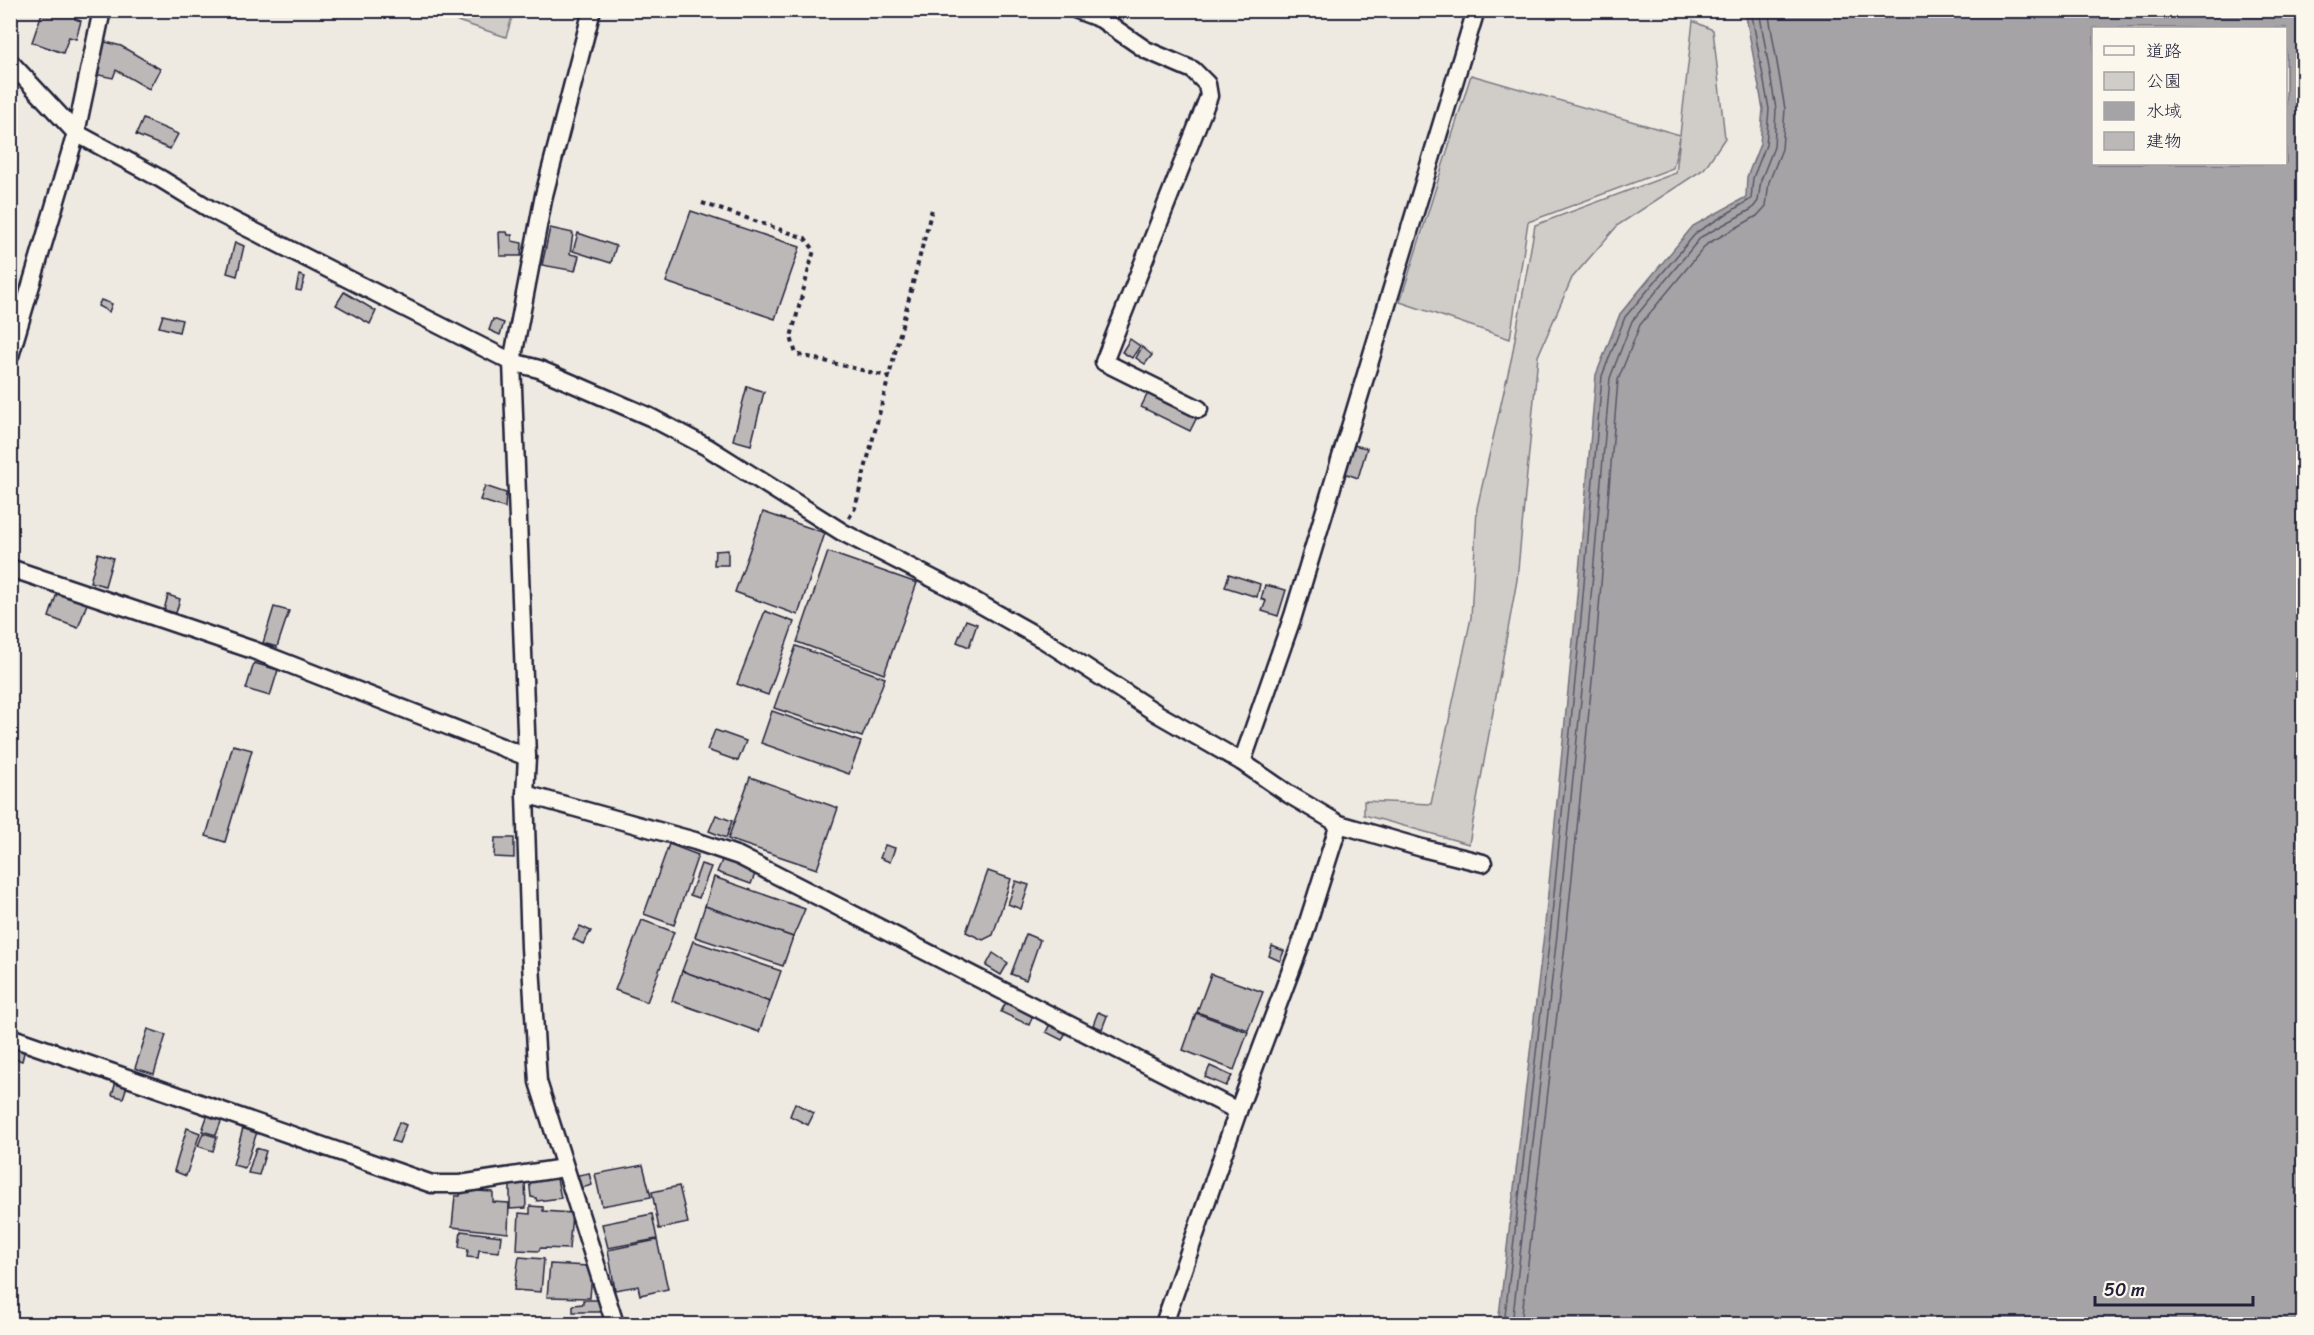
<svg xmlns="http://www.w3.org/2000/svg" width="2314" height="1335" font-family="Sriracha,'Klee One',sans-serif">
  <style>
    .green { fill: #d0cdc9; stroke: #797882; stroke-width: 1.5 }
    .water { fill: #a6a3a7; stroke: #716f7c; stroke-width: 1.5; fill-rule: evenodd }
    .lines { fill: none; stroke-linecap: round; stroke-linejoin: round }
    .shore { stroke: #575666; stroke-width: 1.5 }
    .building { fill: #bcb8b8; stroke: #22223b; stroke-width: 1.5 }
    .minor-casing { stroke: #22223b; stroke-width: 21 }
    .path { stroke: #22223b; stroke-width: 4; stroke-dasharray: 4.5 4.5; stroke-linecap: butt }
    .minor { stroke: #fbf7ec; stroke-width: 16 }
  </style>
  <rect width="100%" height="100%" fill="#eeeae2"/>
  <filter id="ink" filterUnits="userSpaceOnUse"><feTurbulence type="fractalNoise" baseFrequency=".0167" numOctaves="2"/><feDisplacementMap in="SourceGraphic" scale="12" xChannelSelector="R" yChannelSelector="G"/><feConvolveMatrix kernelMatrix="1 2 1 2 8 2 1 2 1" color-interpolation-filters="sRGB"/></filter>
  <g filter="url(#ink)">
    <g class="green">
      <path d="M427,11H514L506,37Z"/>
      <path d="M1693,21L1713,30L1725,138L1704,169L1618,225L1572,278L1538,356L1517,580L1469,844L1364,815V801L1431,804L1471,618L1477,508L1512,356L1535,225L1676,173L1680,137L1673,168L1528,222L1510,339L1400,302L1471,75L1680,135Z"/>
    </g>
    <path class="water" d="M1745,11H2303V1324H1498L1544,934L1574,630L1596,375L1620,314L1693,226L1746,197L1747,177L1760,144L1763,109ZM2094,28H2286V164H2094Z"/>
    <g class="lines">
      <g class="shore">
        <path d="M1504,1324L1550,935L1580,630L1602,376L1625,317L1697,232L1751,199L1753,178L1766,145L1769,109L1751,10"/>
        <path d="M1512,1324L1557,935L1588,631L1610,378L1632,321L1701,237L1752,209L1758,201L1761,180L1774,147L1776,109L1759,10"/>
        <path d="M1521,1324L1566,936L1597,632L1618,380L1640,325L1707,244L1757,216L1766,206L1769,182L1782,149L1785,109L1768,10"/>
      </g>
    </g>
    <g class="building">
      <path d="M43,10H77L75,19L81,21L76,39L69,37L63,53L32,42Z"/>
      <path d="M102,41L121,46L160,69L149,89L116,70L113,78L94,74Z"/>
      <path d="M10,74L17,82L10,102Z"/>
      <path d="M143,119L178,134L170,149L136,135Z"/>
      <path d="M691,211L800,247L775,319L666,282Z"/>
      <path d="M550,228L573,233L570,254L579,256L575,271L542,265Z"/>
      <path d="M499,232H507L508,235H512V241L522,243L521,256H500Z"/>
      <path d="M578,233L616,246L611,263L573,251Z"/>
      <path d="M235,242L244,246L237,276L227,273Z"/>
      <path d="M299,275L305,277L301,291L296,290Z"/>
      <path d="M344,292L376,311L370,324L336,305Z"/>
      <path d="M101,300L112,304L109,312L98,306Z"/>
      <path d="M163,315L182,320L179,332L159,327Z"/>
      <path d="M493,319L504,323L500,335L489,330Z"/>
      <path d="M1130,339L1140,346L1132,358L1122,352Z"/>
      <path d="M1142,347L1152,355L1145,364L1136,358Z"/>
      <path d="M747,386L764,392L751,445L733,440Z"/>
      <path d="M1150,389L1199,413L1190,431L1141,407Z"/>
      <path d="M1353,445L1367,448L1358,478L1344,473Z"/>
      <path d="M485,486L506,493L505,508L480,500Z"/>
      <path d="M763,512L825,533L798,615L735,592Z"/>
      <path d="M728,550V565H714L715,551Z"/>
      <path d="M828,552L917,583L884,674L797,642Z"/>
      <path d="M98,553L113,558L105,586L90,582Z"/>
      <path d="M1229,574L1260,584L1257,597L1225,587Z"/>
      <path d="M1265,585L1286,590L1278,616L1262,611L1266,601L1261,599Z"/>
      <path d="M58,590L88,601L78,628L49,617Z"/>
      <path d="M168,595L180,599L176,613L164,610Z"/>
      <path d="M274,607L289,611L277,647L263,643Z"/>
      <path d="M765,611L794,622L768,695L737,684Z"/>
      <path d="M966,620L977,624L969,647L957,642Z"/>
      <path d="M796,646L885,678L862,737L774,708Z"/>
      <path d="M254,663L278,670L270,696L246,689Z"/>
      <path d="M772,711L861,742L849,774L761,743Z"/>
      <path d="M715,730L746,741L738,761L707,750Z"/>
      <path d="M233,745L252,750L225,842L206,836Z"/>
      <path d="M750,777L838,808L817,869L728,839Z"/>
      <path d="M716,815L732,821L726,838L709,831Z"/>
      <path d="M495,838H514V858L494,857Z"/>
      <path d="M669,844L698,855L674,925L644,914Z"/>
      <path d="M885,845L895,848L890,862L880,858Z"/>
      <path d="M723,858L755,874L751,884L717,872Z"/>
      <path d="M701,864L711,867L699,898L690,895Z"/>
      <path d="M988,871L1011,879L993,935L983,940L966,932Z"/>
      <path d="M714,877L805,909L793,937L705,906Z"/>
      <path d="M1016,881L1029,885L1021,909L1008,904Z"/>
      <path d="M705,906L793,937L783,966L695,937Z"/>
      <path d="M642,920L674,932L647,1002L615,990Z"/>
      <path d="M580,926L591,931L583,944L573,939Z"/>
      <path d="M1026,934L1040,940L1026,980L1011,974Z"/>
      <path d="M693,941L781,971L770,1002L682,971Z"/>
      <path d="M1272,946L1284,951L1280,961L1269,956Z"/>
      <path d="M993,953L1008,963L1001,975L986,966Z"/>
      <path d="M682,971L770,1002L759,1032L672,1001Z"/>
      <path d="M1211,974L1263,992L1248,1030L1197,1012Z"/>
      <path d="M1006,1002L1033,1015L1029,1025L1001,1012Z"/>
      <path d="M1098,1012L1107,1016L1102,1029L1093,1025Z"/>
      <path d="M1196,1013L1248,1032L1234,1070L1183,1050Z"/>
      <path d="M1051,1022L1067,1030L1062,1040L1046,1032Z"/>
      <path d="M148,1029L166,1035L154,1074L135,1068Z"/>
      <path d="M10,1044L25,1049L22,1061L10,1057Z"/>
      <path d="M1210,1066L1232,1076L1226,1086L1205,1077Z"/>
      <path d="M116,1082L127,1086L123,1098L112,1095Z"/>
      <path d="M795,1103L814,1113L808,1125L790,1116Z"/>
      <path d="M208,1114L222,1119L216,1135L202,1131Z"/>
      <path d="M399,1122L406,1125L399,1143L392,1141Z"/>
      <path d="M187,1128L200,1133L186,1176L174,1171Z"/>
      <path d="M243,1128L257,1132L245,1168L233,1165Z"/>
      <path d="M203,1133L217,1137L213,1151L198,1146Z"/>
      <path d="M256,1148L266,1151L259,1175L248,1173Z"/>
      <path d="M643,1165L651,1197L602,1206L595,1174Z"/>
      <path d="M589,1173L592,1185L581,1188L578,1175Z"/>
      <path d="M556,1174L561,1198L537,1201L536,1198L531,1197L529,1179Z"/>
      <path d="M510,1181H525L526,1208L510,1209Z"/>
      <path d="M679,1186L688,1223L659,1229L652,1192Z"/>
      <path d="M461,1190L493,1192V1202L509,1203L508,1233L452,1227L455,1196H460Z"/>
      <path d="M530,1206L543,1207V1211L572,1213L569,1249L540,1248L539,1251L517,1250L519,1213L530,1214Z"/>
      <path d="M652,1214L657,1239L608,1248L602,1224Z"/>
      <path d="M461,1231L501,1236L499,1252L479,1250L478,1258L467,1257L468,1249L459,1247Z"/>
      <path d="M657,1240L668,1289L640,1295L638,1286L615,1290L608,1250Z"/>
      <path d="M519,1257L544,1259L541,1292L514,1290Z"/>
      <path d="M550,1264L589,1266L592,1272L590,1298L547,1297Z"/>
      <path d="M583,1300H599L602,1312H573V1305L583,1304Z"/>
      <path d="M834,1317L848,1321L846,1324H831Z"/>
    </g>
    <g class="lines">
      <g class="minor-casing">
        <g id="minor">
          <path d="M592,10L544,195L512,362L527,757L525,794L530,947L538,1082L615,1324"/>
          <path d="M1077,10L1101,19L1146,50L1193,70L1207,84L1209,96L1104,362L1199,409"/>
          <path d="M10,62L76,133L161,179L210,209L512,362L539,369L650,417L707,447L842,532L955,590L1044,640L1158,714L1242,762L1290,795L1339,824L1422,848L1483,863"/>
          <path d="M10,356L76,133L102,10"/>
          <path d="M10,568L253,650L527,757"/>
          <path d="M1242,762L1293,616L1476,10"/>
          <path d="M525,794L695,841L739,856L1238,1111"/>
          <path d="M10,1037L432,1184H460L564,1168"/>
          <path d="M1164,1324L1238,1111L1303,938L1339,824"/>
        </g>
      </g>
      <g class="path">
        <path d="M702,203L805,238L814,250L791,337L796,354L890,377"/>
        <path d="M849,518L855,508L932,209"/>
      </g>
      <use href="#minor" class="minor"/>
    </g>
  </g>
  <rect width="2314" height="1335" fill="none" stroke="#fbf7ec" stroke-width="36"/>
  <rect x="18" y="18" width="2278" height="1299" fill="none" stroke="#22223b" stroke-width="2" filter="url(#ink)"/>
  <rect x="2092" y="27" width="195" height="138" fill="#fbf7ec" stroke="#a4a2a5" stroke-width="1.5"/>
  <rect x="2104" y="46" width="30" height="9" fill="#fbf7ec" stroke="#a4a2a5" stroke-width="1.5"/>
  <text x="2146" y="57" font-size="18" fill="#22223b">道路</text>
  <rect x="2104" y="72" width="30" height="18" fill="#d0cdc9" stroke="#a4a2a5" stroke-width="1.5"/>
  <text x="2146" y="87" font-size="18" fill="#22223b">公園</text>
  <rect x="2104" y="102" width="30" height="18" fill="#a6a3a7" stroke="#a4a2a5" stroke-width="1.5"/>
  <text x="2146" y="117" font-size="18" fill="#22223b">水域</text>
  <rect x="2104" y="132" width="30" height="18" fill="#bcb8b8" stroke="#a4a2a5" stroke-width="1.5"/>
  <text x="2146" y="147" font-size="18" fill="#22223b">建物</text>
  <path d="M2095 1296v9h158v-9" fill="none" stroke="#22223b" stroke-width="3"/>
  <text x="2104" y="1296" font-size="18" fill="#22223b" stroke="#fbf7ec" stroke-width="4.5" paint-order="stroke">50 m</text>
</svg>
